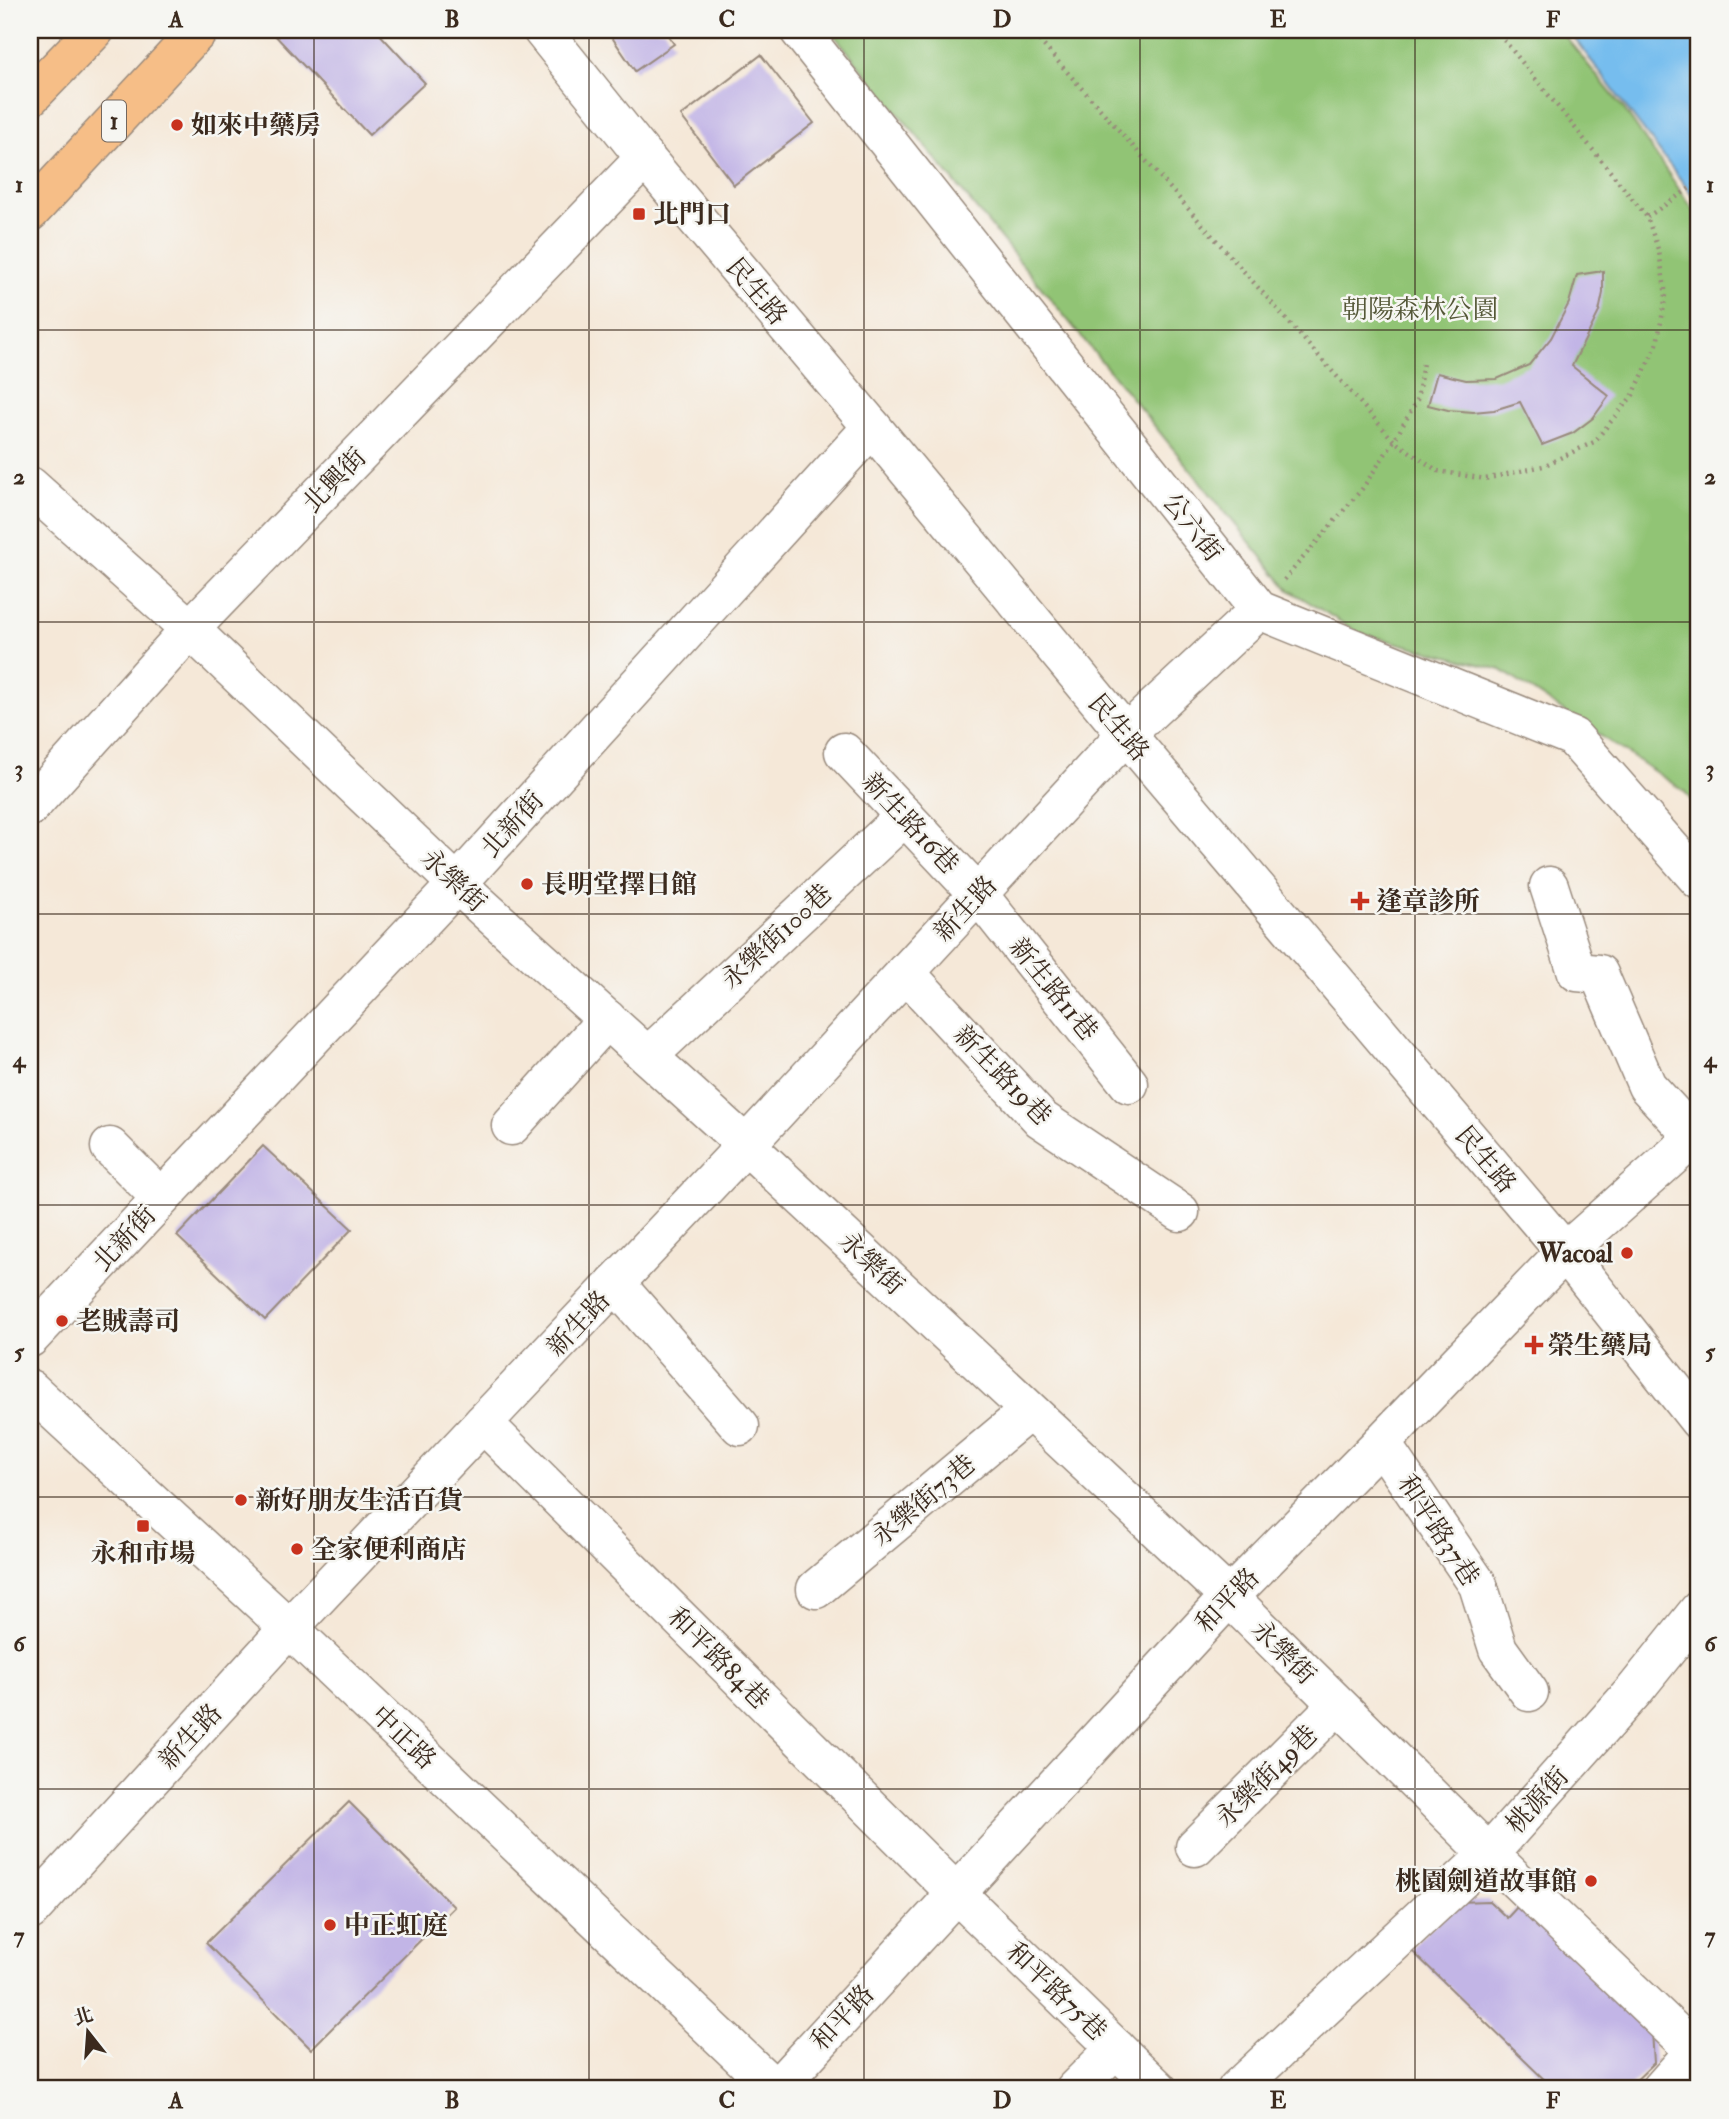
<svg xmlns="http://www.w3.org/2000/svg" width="1729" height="2119" font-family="'IM FELL Double Pica','Noto Serif TC',serif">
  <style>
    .green { fill: #91c475; stroke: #66774a; stroke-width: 2 }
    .water { fill: #76bdee; stroke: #587486; stroke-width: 2 }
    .building { fill: #c2b5e6 }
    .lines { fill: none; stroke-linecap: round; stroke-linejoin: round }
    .minor-casing { stroke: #98897b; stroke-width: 41 }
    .major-casing { stroke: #98897b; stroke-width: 41 }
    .path { stroke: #98897b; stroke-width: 4.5; stroke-dasharray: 2 5; stroke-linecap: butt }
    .minor { stroke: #fff; stroke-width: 38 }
    .major { stroke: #f6be87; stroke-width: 38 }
    .grid { fill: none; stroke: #3b2a1e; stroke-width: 2; stroke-opacity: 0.55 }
    .poi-dot { fill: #c8321e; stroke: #f6f6f2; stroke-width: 2.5 }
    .labels { text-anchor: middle; stroke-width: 5; stroke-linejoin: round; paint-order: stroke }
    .shield { fill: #f6f6f2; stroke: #73675e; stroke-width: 2 }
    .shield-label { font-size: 24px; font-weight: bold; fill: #3b2a1e }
    .poi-label { font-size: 26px; font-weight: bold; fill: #3b2a1e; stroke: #f6f6f2; text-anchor: start }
    .street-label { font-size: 26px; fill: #3b2a1e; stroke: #f6f6f2 }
    .park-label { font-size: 26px; fill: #555838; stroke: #f6f6f2 }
    .neatline { fill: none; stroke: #3b2a1e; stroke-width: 2.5 }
    .grid-label { font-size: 23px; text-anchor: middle; font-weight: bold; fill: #3b2a1e }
  </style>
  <rect width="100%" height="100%" fill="#f6f6f2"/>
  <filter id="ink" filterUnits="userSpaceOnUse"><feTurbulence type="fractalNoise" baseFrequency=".0143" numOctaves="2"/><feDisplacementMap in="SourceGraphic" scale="14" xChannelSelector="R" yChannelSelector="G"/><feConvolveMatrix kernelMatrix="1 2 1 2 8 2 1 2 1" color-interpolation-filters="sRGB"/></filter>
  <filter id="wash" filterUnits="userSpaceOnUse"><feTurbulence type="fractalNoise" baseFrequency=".00686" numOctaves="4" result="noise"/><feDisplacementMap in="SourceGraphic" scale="28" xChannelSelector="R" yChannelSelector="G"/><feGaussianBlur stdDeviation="1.57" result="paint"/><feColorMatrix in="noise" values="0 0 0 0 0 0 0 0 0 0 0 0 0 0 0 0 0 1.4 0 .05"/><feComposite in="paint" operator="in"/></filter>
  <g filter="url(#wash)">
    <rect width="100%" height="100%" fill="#f5e8d8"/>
    <path class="green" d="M830,30H1560L1624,109L1699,218V810L1684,791L1501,670L1359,633L1289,590Z"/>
    <path class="water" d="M1568,30H1699V204Z"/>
    <g id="blocks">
      <g class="building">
        <path d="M270,30H376L425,83L369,135Z"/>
        <path d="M607,30H664L674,44L635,71Z"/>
        <path d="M761,55L814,123L734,185L681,116Z"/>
        <path d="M1603,271V293L1599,312L1572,366L1609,396L1593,418L1573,433L1542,445L1520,402L1494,410L1473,412L1448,410L1428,405L1437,373L1466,380L1497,379L1529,365L1551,338L1569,303L1577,275Z"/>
        <path d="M263,1146L352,1229L265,1320L177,1236Z"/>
        <path d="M349,1802L454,1907L311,2049L206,1943Z"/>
        <path d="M1489,1901L1507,1918L1520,1904L1652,2031L1654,2063L1627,2089H1554L1410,1949L1457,1902Z"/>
      </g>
    </g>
  </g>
  <g filter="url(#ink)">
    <use href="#blocks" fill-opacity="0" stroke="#98897b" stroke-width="2"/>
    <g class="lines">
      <g class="minor-casing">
        <g id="minor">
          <path d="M542,30L645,158L872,427L1126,734L1565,1252L1699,1421"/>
          <path d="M799,30L1259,610L1573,737L1699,880"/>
          <path d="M30,486L190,629L457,884L746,1145L1229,1597L1489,1854L1699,2055"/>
          <path d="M844,752L978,894L1129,1084"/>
          <path d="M30,807L190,629L645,158"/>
          <path d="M1549,886L1577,972L1599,974L1647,1086L1694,1137"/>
          <path d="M905,972L1041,1119L1180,1212"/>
          <path d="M648,1056L905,816"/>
          <path d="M511,1126L607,1019"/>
          <path d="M110,1147L161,1198"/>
          <path d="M615,1283L740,1426"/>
          <path d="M30,1338L457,884L872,427"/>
          <path d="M30,1389L289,1628L775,2089"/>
          <path d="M483,1423L956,1893L1158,2089"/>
          <path d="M1381,1443L1478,1585L1498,1649L1529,1692"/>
          <path d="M816,1589L1029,1411"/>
          <path d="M1195,1847L1337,1705"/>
          <path d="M30,1911L289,1628L746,1145L1126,734L1259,610"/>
          <path d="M776,2089L1229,1597L1381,1443L1565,1252L1699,1133"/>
          <path d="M1075,2089L1116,2048"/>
          <path d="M1237,2089L1489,1854L1634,1691L1699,1610"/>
          <path d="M1661,2089L1699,2046"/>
        </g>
      </g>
      <g class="major-casing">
        <g id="major">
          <path d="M30,97L95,30"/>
          <path d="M30,212L199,30"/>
        </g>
      </g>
      <g class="path">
        <path d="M1030,30L1394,441L1438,471L1485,479L1543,466L1594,442L1633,395L1657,344L1666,295L1659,252L1647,217L1496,30"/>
        <path d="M1647,217L1699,182"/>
        <path d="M1284,580L1362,489L1394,441L1417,400L1423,363"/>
      </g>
      <use href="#minor" class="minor"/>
      <use href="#major" class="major"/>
    </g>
  </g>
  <path class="grid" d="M314,30V2089M589,30V2089M864,30V2089M1140,30V2089M1415,30V2089M30,330H1699M30,622H1699M30,914H1699M30,1205H1699M30,1497H1699M30,1789H1699"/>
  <g class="poi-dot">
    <circle cx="177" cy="125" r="7"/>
    <rect x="632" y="207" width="14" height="14" rx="3.5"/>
    <circle cx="527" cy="884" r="7"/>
    <path d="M1356.5 890.5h7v7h7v7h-7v7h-7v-7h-7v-7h7z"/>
    <circle cx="1627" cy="1253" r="7"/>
    <circle cx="62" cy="1321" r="7"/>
    <path d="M1530.5 1334.5h7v7h7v7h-7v7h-7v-7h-7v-7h7z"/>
    <circle cx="241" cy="1500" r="7"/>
    <rect x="136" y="1519" width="14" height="14" rx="3.5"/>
    <circle cx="297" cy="1549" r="7"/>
    <circle cx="1591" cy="1881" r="7"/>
    <circle cx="330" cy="1925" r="7"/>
  </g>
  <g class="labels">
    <rect class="shield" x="102" y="100.5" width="24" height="41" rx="5"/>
    <g class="shield-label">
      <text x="114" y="129">1</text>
    </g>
    <g class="poi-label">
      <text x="191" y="134">如來中藥房</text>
      <text x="653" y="223">北門口</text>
      <text x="541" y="893">長明堂擇日館</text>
      <text x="1376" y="910">逢章診所</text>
      <text x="1613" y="1262" text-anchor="end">Wacoal</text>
      <text x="76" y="1330">老賊壽司</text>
      <text x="1548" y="1354">榮生藥局</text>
      <text x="255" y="1509">新好朋友生活百貨</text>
      <text x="311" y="1558">全家便利商店</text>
      <text x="143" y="1562" text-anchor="middle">永和市場</text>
      <text x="1577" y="1890" text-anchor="end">桃園劍道故事館</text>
      <text x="344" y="1934">中正虹庭</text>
    </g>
    <g class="street-label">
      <text transform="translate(757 291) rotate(50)" y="9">民生路</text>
      <text transform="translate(334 480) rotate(-46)" y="9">北興街</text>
      <text transform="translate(1193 527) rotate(52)" y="9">公六街</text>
      <text transform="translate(1119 727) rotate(50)" y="9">民生路</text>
      <text transform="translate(911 823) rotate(47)" y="9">新生路16巷</text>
      <text transform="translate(512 824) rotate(-48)" y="9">北新街</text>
      <text transform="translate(454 880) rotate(43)" y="9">永樂街</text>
      <text transform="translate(965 908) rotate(-47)" y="9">新生路</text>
      <text transform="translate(776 936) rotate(-43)" y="9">永樂街100巷</text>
      <text transform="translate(1054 989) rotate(51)" y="9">新生路11巷</text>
      <text transform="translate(1003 1075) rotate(46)" y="9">新生路19巷</text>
      <text transform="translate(1486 1159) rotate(50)" y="9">民生路</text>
      <text transform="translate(124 1238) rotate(-47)" y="9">北新街</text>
      <text transform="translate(872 1263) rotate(43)" y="9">永樂街</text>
      <text transform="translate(578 1323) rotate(-47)" y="9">新生路</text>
      <text transform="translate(923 1500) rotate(-40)" y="9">永樂街73巷</text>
      <text transform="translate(1439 1530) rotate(57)" y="9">和平路37巷</text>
      <text transform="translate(1227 1600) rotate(-46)" y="9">和平路</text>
      <text transform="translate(1284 1652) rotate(45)" y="9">永樂街</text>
      <text transform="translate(719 1658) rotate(45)" y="9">和平路84巷</text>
      <text transform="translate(190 1736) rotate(-47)" y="9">新生路</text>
      <text transform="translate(404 1737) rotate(44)" y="9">中正路</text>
      <text transform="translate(1266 1776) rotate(-45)" y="9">永樂街49巷</text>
      <text transform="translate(1537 1800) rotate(-48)" y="9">桃源街</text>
      <text transform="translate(1057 1991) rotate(44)" y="9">和平路75巷</text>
      <text transform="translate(842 2017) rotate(-47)" y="9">和平路</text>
    </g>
    <g class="park-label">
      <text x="1420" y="318">朝陽森林公園</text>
    </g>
  </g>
  <rect width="1729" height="2119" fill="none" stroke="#f6f6f2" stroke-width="77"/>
  <g transform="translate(88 2032) rotate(343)" stroke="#f6f6f2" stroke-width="5" paint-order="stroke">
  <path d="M0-5L12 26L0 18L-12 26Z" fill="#3b2a1e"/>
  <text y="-10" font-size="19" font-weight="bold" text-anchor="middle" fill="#3b2a1e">北</text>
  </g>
  <rect x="38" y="38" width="1652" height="2042" class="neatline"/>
  <g class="grid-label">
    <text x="176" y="27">A</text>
    <text x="452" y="27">B</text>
    <text x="727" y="27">C</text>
    <text x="1002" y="27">D</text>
    <text x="1278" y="27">E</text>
    <text x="1553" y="27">F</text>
    <text x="19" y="192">1</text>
    <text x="1710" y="192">1</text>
    <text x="19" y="484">2</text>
    <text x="1710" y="484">2</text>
    <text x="19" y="776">3</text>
    <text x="1710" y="776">3</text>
    <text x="19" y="1067">4</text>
    <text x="1710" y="1067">4</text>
    <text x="19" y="1359">5</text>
    <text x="1710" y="1359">5</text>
    <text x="19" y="1651">6</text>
    <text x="1710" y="1651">6</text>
    <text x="19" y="1943">7</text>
    <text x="1710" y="1943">7</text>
    <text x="176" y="2108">A</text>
    <text x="452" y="2108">B</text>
    <text x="727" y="2108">C</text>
    <text x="1002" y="2108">D</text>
    <text x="1278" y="2108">E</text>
    <text x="1553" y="2108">F</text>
  </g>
</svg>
